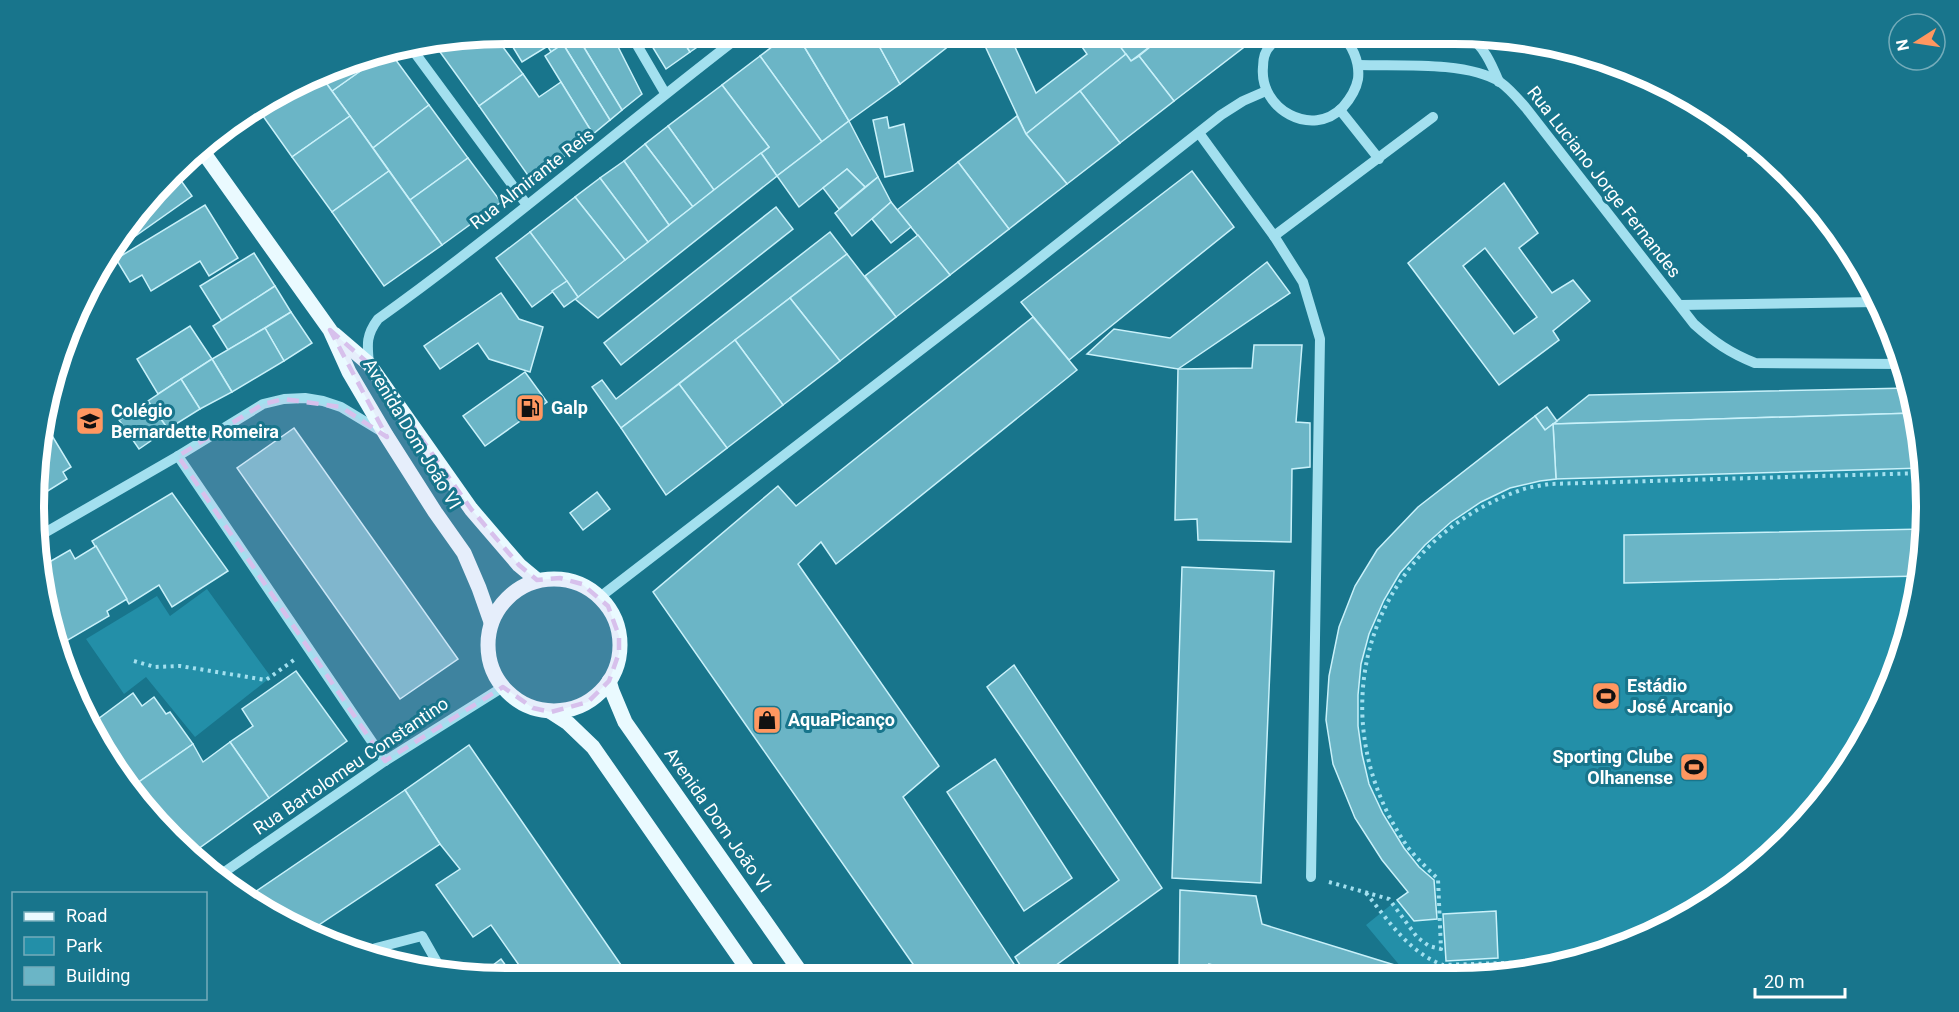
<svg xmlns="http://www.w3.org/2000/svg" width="1959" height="1012" font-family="Roboto,sans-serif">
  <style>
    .green { fill: #238fa8 }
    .building { fill: #6bb5c6; stroke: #c9f1fa; stroke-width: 1.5; fill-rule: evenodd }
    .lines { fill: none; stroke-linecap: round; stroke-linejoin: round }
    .path { stroke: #a3e0ef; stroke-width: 4; stroke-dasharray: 3 4.5; stroke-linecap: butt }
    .minor { stroke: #a3e0ef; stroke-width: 10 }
    .major { stroke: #eafaff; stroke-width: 15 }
    .marked { fill: #d7c0ec; fill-opacity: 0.2; stroke: #d7c0ec; stroke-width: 4.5; stroke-dasharray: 12 8; stroke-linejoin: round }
    .labels { text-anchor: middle; stroke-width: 6; stroke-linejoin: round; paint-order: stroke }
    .street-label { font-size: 18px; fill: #fff; stroke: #18758c }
    .poi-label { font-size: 18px; font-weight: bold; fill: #fff; stroke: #18758c; text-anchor: start }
    .rim { fill: none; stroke: #fff; stroke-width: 8 }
  </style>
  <rect width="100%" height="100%" fill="#18758c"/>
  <g class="green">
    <path d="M1909,388L1922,445L1925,537L1910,629L1877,716L1809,818L1741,881L1634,943L1515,975H1410L1401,967L1366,925L1408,891L1382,860L1355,818L1329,676L1339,627L1355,586L1377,550L1418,508L1547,407L1557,421L1589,395Z"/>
    <path d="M207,589L271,677L195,737L146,677L124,694L86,639L157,596L170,616Z"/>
  </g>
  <g class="building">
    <path d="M528,33H540L548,46L522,62L511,44Z"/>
    <path d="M540,33H582L551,52Z"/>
    <path d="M582,33H611L642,94L622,110L577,36Z"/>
    <path d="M644,33H678L690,52L666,69Z"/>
    <path d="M678,33H701L706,41L690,52Z"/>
    <path d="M701,33H717L706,41Z"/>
    <path d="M790,33H796L849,121L822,142L760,56Z"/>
    <path d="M796,33H872L900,84L849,121Z"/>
    <path d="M872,33H944L950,45L900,84Z"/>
    <path d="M979,33L1009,34L1036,93L1087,54L1073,34H1111L1126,54L1026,134Z"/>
    <path d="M1111,34H1135L1119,45Z"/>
    <path d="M1135,34H1166L1131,61L1119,45Z"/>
    <path d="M1166,34H1247L1252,41L1174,101L1139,56Z"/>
    <path d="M494,35L523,74L479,106L435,45Z"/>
    <path d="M577,36L622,110L610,120L563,44Z"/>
    <path d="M563,44L610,120L593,134L545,56Z"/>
    <path d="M390,52L429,105L373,148L332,91L386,53Z"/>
    <path d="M386,53L332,91L321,76L354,58Z"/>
    <path d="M1126,54L1131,61L1139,56L1174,101L1120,143L1080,91Z"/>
    <path d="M760,56L822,142L777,176L761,153L769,147L722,85Z"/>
    <path d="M1623,67L1657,80L1622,76Z"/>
    <path d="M523,74L539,97L561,82L593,134L532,181L479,106Z"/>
    <path d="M321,76L350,116L292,157L258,109Z"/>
    <path d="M722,85L769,147L714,190L668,126Z"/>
    <path d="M1080,91L1120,143L1067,184L1026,134Z"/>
    <path d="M429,105L468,158L410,200L373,148Z"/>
    <path d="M350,116L389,171L332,212L292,157Z"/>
    <path d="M1017,116L1026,134L1067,184L1009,229L958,162Z"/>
    <path d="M887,117L889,128L904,124L913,171L885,177L873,120Z"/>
    <path d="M849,121L878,177L865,187L847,169L799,207L777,176Z"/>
    <path d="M668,126L714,190L693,207L645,144Z"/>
    <path d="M1750,139L1770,158L1748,156Z"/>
    <path d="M645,144L693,207L669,225L624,161Z"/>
    <path d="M761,153L777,176L598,318L575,299Z"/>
    <path d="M468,158L501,202L442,245L410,200Z"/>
    <path d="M624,161L669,225L648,242L600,178Z"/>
    <path d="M958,162L1009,229L950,275L897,210Z"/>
    <path d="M847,169L865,187L839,209L823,188Z"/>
    <path d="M389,171L442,245L384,286L332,212Z"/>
    <path d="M1192,171L1234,227L1069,360L1021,302Z"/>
    <path d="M177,175L192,196L127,242L121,234Z"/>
    <path d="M878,177L891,202L852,236L835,213Z"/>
    <path d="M600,178L648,242L625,260L575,197Z"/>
    <path d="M1504,183L1538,233L1519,248L1552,293L1573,280L1590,301L1553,331L1559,340L1499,385L1408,263ZM1485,248L1537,317L1514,334L1463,266Z"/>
    <path d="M575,197L625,260L578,297L530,232Z"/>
    <path d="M891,202L911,227L891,243L872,219Z"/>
    <path d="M205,205L238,258L209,276L200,261L151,291L142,275L130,282L116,259Z"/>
    <path d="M776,207L793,229L621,365L604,343Z"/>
    <path d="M530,232L567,281L532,307L496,258Z"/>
    <path d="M830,232L847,254L621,428L592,387L602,380L616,399Z"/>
    <path d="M918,235L950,275L896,317L865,276Z"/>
    <path d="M254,253L275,286L222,321L200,286Z"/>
    <path d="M847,254L896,317L840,361L790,298Z"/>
    <path d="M1267,262L1290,293L1178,369L1087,354L1114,329L1170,338Z"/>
    <path d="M567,281L578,297L564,307L552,291Z"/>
    <path d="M275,286L291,312L228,350L213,326Z"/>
    <path d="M501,293L519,319L543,327L530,372L489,359L478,343L440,369L424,346Z"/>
    <path d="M790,298L840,361L783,405L735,340Z"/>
    <path d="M291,312L312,343L284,361L265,328Z"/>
    <path d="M1033,317L1077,370L836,564L821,542L798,564L939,766L903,797L1022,976L922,977L653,592L778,486L796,506Z"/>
    <path d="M190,326L212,359L158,394L137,359Z"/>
    <path d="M265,328L284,361L232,392L212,359Z"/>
    <path d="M735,340L783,405L727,448L679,384Z"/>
    <path d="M1254,345H1302L1296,422L1310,423V467L1292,469L1291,542L1198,540L1197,519L1175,520L1178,369L1252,368Z"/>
    <path d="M212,359L232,392L200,409L181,379Z"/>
    <path d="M525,372L547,402L485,446L463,416Z"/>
    <path d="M181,379L200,409L168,429L148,401Z"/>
    <path d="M679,384L727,448L666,495L621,428Z"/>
    <path d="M1909,388L1915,413L1553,424L1589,395Z"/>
    <path d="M148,401L168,429L139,449L119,420Z"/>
    <path d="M1547,407L1557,421L1545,430L1535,416Z"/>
    <path d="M1915,413L1922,445L1923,468L1556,479L1553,424Z"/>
    <path d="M1535,416L1545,430L1553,424L1556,479L1540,481L1510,488L1481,502L1451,522L1425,545L1400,573L1384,600L1369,634L1361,664L1358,695V726L1362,754L1369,784L1383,814L1404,848L1419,867L1434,880L1437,919L1414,921L1397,900L1408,892L1382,860L1355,818L1333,764L1326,720L1329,676L1339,627L1355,586L1377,550L1418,507Z"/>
    <path d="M45,424L71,467L63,472L67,479L38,497Z"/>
    <path d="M294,428L458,659L400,699L237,468Z"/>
    <path d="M597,492L610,509L583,530L570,513Z"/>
    <path d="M172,493L228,571L172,607L159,585L129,604L92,541Z"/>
    <path d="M1925,529L1919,576L1624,583V535Z"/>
    <path d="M96,546L127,599L107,611L109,616L56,647L49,628L39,568L70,550L75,559Z"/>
    <path d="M1182,567L1274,571L1261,883L1172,878Z"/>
    <path d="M1014,665L1162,888L1041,976H1027L1015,957L1119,880L987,687Z"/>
    <path d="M296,671L347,741L269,798L230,742L253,726L242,709Z"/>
    <path d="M133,693L142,706L154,697L166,714L170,712L193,744L133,786L90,725Z"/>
    <path d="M230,742L269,798L191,854L178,845L133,786L193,744L203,762Z"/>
    <path d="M469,745L630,978H528L491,925L473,937L436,885L460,869L440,844L405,790Z"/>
    <path d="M995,759L1072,878L1024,911L947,792Z"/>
    <path d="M405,790L440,844L316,927L325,941L296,930L249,896Z"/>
    <path d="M1180,890L1256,896L1262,924L1401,967L1410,975L1254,976L1209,964V976H1179Z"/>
    <path d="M1496,911L1498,958L1446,961L1443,914Z"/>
    <path d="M501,959L515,978H476Z"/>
    <path d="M1531,965H1553L1531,971Z"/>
  </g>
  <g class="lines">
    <g class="path">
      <path d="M134,661L155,667L180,666L266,680L294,660"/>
      <path d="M1329,882L1389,899L1417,937L1429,946L1441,949L1438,879C1428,869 1416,858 1407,846C1317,715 1367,546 1518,491C1528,487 1539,486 1549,484L1923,473"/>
      <path d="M1366,893C1389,921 1408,952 1443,965L1566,961"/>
    </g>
    <g class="minor">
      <path d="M630,33L665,93"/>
      <path d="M1284,34C1280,38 1274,41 1270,46C1265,51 1263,60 1263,67C1259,109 1312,139 1343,107C1350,99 1356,90 1358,79C1360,62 1352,43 1339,34"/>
      <path d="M1466,34C1483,44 1492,65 1499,82"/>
      <path d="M1350,45L1364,34"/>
      <path d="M412,49L527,205"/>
      <path d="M1358,65C1397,66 1467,61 1500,82C1510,89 1518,99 1526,108L1694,324C1714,342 1730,353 1755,363L1903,364"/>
      <path d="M1340,110L1379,159"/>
      <path d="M1199,133L1274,236L1303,282L1320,339L1311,877"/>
      <path d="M1274,236L1433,117"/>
      <path d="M1680,305L1877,302"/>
      <path d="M369,364C367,344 366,335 378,319C504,229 621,127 744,33"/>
      <path d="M178,456L385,761"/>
      <path d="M34,539L178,456L263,404L284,399L305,398L323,401L341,407L384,433"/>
      <path d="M600,597L1022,272L1221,115L1243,101L1266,91"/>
      <path d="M220,875L385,761L503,687"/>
      <path d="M366,956L376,948L422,936L443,973"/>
    </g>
    <g class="major">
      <path d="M201,149L330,330L349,372L386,435L435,512L464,553L479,588L491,622"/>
      <path d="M334,334L369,364L471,509L519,565L537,580"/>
      <circle cx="554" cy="645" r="66"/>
      <path d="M609,681L612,691L625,722L804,977"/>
      <path d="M551,712L568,723L593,747L753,977"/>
    </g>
  </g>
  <path class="marked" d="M330,330L369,364L471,509L519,565L537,580L560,578L582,584L608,606L619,636V653L609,681L588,702L551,712L533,708L503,687L385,761L178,456L263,404L284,399L341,407L387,437Z"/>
  <defs>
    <g id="fuel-square" transform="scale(1.5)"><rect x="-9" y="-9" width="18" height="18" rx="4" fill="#ff9760" stroke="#18758c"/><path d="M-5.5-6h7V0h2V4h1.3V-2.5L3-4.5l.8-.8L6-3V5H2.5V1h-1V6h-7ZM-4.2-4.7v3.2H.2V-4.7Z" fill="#111"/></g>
    <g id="school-square" transform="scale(1.5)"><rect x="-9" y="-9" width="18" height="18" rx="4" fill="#ff9760" stroke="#18758c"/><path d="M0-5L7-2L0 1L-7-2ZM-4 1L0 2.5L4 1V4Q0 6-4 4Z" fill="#111"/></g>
    <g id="stadium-square" transform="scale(1.5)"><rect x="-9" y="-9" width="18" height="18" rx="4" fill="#ff9760" stroke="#18758c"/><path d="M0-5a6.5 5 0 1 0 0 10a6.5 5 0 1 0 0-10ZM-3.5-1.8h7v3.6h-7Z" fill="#111"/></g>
    <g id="shop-square" transform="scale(1.5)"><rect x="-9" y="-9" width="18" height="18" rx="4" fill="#ff9760" stroke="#18758c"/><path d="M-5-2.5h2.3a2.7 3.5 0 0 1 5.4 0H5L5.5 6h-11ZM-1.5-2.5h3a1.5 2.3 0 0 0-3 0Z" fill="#111"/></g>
  </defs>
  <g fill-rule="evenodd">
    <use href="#fuel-square" x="530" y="408"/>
    <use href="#school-square" x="90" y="421"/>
    <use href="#stadium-square" x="1606" y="696"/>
    <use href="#shop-square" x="767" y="720"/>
    <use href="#stadium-square" x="1694" y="767"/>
  </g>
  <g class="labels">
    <g class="street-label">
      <text transform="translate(532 179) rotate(-38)" y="6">Rua Almirante Reis</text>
      <text transform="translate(1604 182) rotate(52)" y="6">Rua Luciano Jorge Fernandes</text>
      <text transform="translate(412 434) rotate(59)" y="6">Avenida Dom João VI</text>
      <text transform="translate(351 766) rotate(-34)" y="6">Rua Bartolomeu Constantino</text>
      <text transform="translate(718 820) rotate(55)" y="6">Avenida Dom João VI</text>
    </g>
    <g class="poi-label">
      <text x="551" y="414">Galp</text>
      <text x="111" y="417">Colégio<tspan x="111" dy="21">Bernardette Romeira</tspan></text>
      <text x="1627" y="692">Estádio<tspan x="1627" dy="21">José Arcanjo</tspan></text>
      <text x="788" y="726">AquaPicanço</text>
      <text x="1673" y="763" text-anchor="end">Sporting Clube<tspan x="1673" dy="21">Olhanense</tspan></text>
    </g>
  </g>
  <path d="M0 0H1959V1012H0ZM506 44H1454A462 462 0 0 1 1916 506V506A462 462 0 0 1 1454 968H506A462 462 0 0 1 44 506V506A462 462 0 0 1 506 44Z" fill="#18758c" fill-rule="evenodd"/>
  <path class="rim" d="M506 44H1454A462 462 0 0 1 1916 506V506A462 462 0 0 1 1454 968H506A462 462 0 0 1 44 506V506A462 462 0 0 1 506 44Z"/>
  <rect x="12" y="892" width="195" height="108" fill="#18758c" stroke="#74acba" stroke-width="1.5"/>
  <rect x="24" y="912" width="30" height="9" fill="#eafaff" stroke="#74acba" stroke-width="1.5"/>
  <text x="66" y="922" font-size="18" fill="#ffffff">Road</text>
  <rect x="24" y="937" width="30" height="18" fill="#238fa8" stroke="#74acba" stroke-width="1.5"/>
  <text x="66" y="952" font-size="18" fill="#ffffff">Park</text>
  <rect x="24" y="967" width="30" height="18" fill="#6bb5c6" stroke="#74acba" stroke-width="1.5"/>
  <text x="66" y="982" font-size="18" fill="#ffffff">Building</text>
  <g transform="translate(1917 42) rotate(258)"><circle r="28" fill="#18758c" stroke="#74acba" stroke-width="1.5"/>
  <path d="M0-4.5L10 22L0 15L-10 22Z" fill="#ff9760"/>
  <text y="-9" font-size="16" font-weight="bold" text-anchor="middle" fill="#ffffff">N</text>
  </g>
  <path d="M1755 988v9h90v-9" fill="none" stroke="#ffffff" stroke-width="3"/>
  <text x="1764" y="988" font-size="18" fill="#ffffff" stroke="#18758c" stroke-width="4.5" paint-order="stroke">20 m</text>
</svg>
